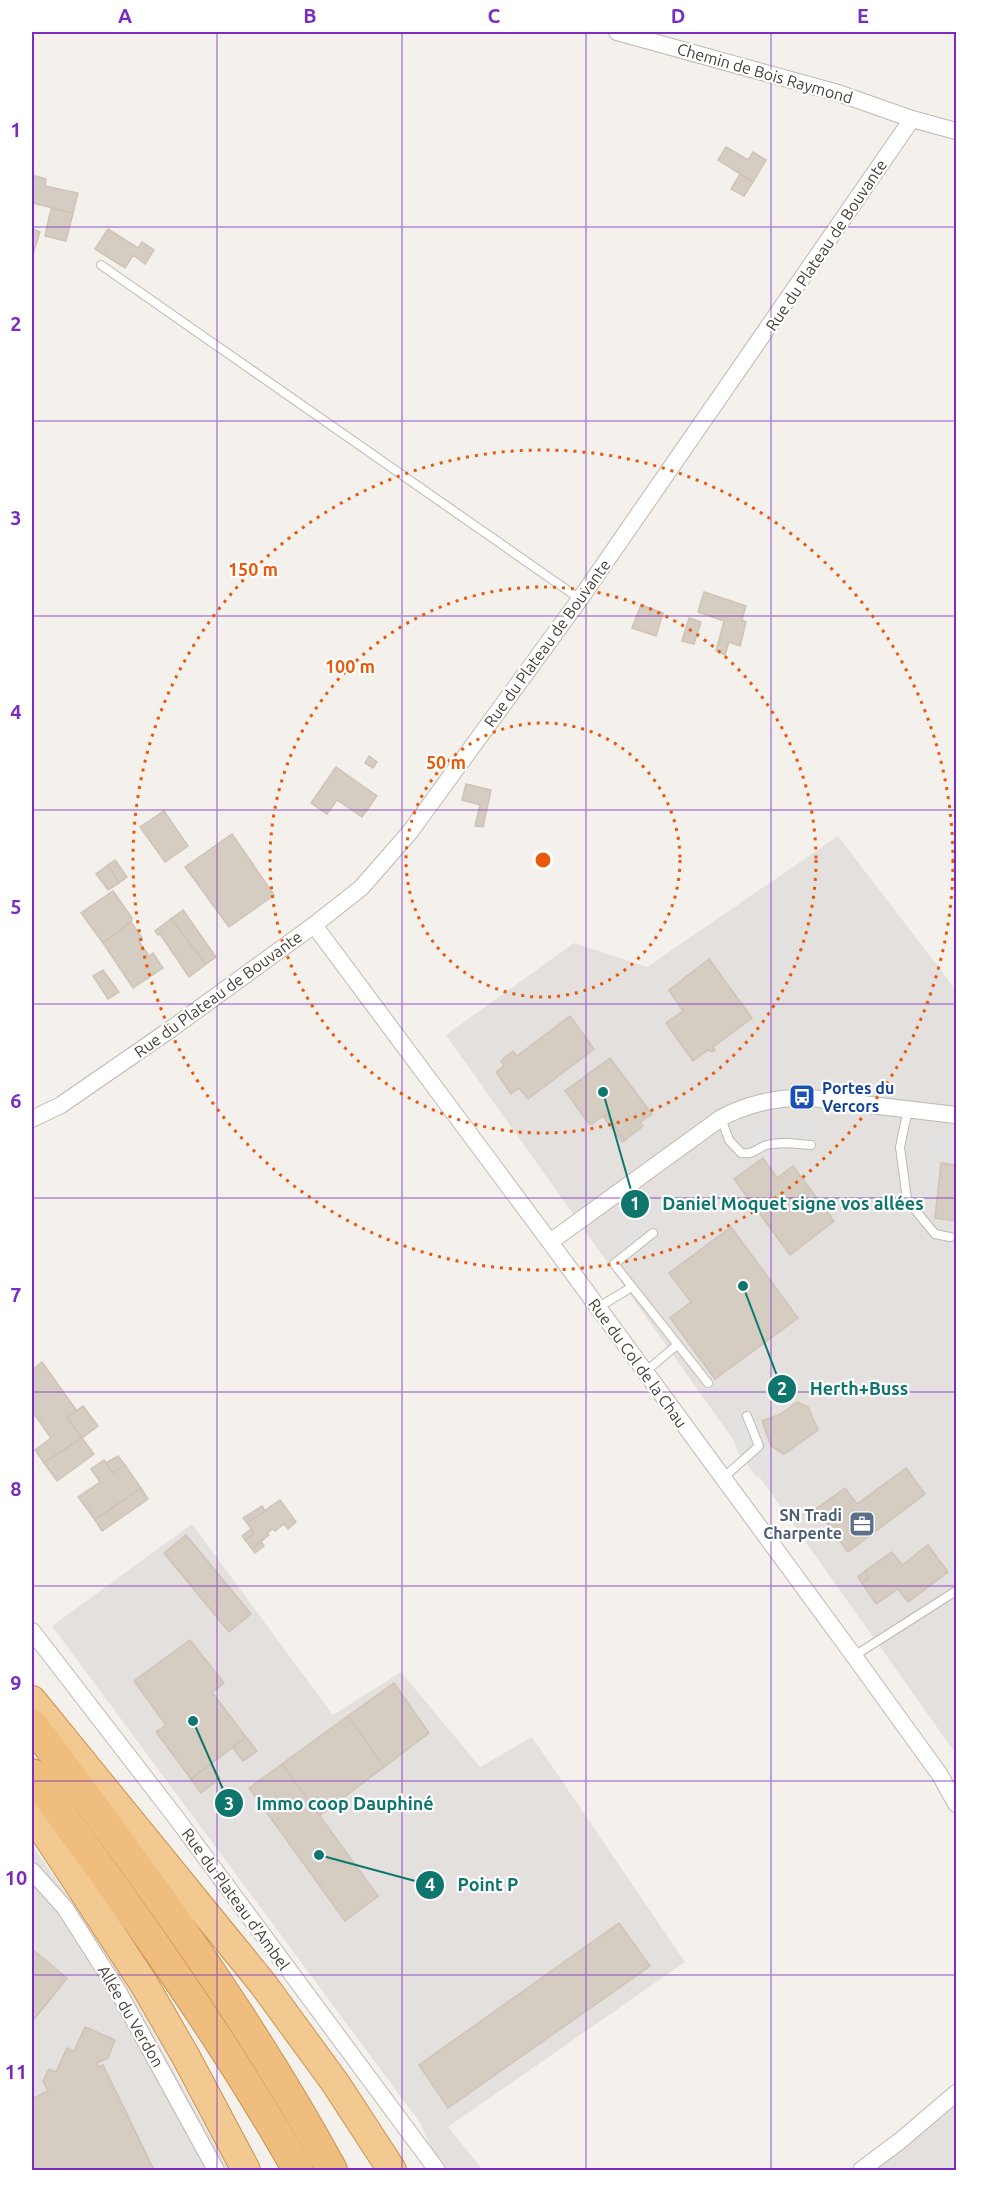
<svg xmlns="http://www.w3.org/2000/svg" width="988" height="2202" font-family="Ubuntu,sans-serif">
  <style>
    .industrial { fill: #e4e0dd }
    .parking { fill: #e4e2e0 }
    .building { fill: #d5ccc2; stroke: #cfc3b6; stroke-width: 1.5 }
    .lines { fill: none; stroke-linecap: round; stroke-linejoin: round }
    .service-casing { stroke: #bfb8af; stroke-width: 10 }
    .minor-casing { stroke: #bfb8af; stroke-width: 18 }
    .trunk-casing { stroke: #cd914d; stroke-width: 30 }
    .motorway-casing { stroke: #cd914d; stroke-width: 32 }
    .service { stroke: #fff; stroke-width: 8 }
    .minor { stroke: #fff; stroke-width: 16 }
    .trunk { stroke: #f2ca91; stroke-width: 28 }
    .motorway { stroke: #efbd7d; stroke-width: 30 }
    .grid { fill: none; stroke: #7b2cbf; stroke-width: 1.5; stroke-opacity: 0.55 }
    .ring { fill: none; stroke: #e8590c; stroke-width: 3; stroke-dasharray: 3 6 }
    .labels { text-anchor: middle; stroke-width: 4.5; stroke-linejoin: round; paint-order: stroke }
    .street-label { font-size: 16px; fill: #48413a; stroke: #fff }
    .transit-label { font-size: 16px; font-weight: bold; fill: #164399; stroke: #fff; text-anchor: start }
    .service-label { font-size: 16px; font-weight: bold; fill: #4e5e75; stroke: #fff; text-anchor: end }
    .centre { fill: #e8590c; stroke: #fff; stroke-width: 3 }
    .ring-label { font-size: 18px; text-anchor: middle; font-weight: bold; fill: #e8590c; stroke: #fff; stroke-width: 4.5; stroke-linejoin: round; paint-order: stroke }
    .leader { fill: none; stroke: #0f766e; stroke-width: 2 }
    .callout-dot { fill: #0f766e; stroke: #fff; stroke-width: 2 }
    .mark-label { font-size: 18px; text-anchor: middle; font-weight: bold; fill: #fff }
    .callout-label { font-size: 18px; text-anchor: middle; font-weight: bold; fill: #0f766e; stroke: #fff; stroke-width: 4.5; stroke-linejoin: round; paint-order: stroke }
    .neatline { fill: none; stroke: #7b2cbf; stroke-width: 2 }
    .grid-label { font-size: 20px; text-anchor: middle; font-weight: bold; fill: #7b2cbf }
  </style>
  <rect width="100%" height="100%" fill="#f4f1ec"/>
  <g class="industrial">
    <path d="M838,836L956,990V1754L446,1035L574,943L647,967Z"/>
    <path d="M192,1524L333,1715L401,1672L480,1767L532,1737L685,1962L448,2127L483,2170H439L421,2124L52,1626Z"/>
    <path d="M32,1845L114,1963L229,2170H32Z"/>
    <path d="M956,2103V2170H869Z"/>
  </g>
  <g class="parking">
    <path d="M775,1120L817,1124L813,1153L788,1150L770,1153L757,1159L742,1134Z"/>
    <path d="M938,1133L956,1136V1164L939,1162L935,1203L920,1201L914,1144L936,1147Z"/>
    <path d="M643,1212L670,1250L642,1270L617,1233Z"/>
    <path d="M766,1402L770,1411L757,1416L769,1448L781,1459L757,1478L738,1452L725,1416Z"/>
  </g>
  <g class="building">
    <path d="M726,147L748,160L753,152L766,160L753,182L718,160Z"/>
    <path d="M740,174L753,182L744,196L731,189Z"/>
    <path d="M32,175L46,179L45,186L78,193L73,213L32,203Z"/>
    <path d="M51,209L73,213L66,241L45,236Z"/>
    <path d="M32,229L40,232L33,254L32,253Z"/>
    <path d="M108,229L138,248L142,242L154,250L145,264L133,255L125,268L95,249Z"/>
    <path d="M704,592L746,606L742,620L746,622L740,646L729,642L725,655L716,651L724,621L698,612Z"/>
    <path d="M641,605L663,613L656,636L632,628Z"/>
    <path d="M689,618L701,622L694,644L682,641Z"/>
    <path d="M369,756L377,762L373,768L365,763Z"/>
    <path d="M336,767L377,796L362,817L337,800L327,814L311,803Z"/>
    <path d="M466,784L491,790L483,827L475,826L480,805L462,800Z"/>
    <path d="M164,811L188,846L165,862L140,827Z"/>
    <path d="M232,834L274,895L229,927L185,867Z"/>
    <path d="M115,860L127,877L119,883L108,865Z"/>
    <path d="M108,865L119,883L108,890L96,874Z"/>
    <path d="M113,891L132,918L131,922L103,943L81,913Z"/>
    <path d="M183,910L216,957L206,964L171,919Z"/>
    <path d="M171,919L206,964L189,977L160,934L158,935L155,931Z"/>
    <path d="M131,922L142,938L138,940L149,956L153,953L163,968L133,988L103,943Z"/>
    <path d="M709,959L752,1018L713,1047L715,1050L712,1052L708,1050L693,1061L666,1023L683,1011L669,990Z"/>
    <path d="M103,970L119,992L108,999L93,976Z"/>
    <path d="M570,1016L594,1049L528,1099L519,1088L511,1094L496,1072L504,1066L501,1061L513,1051L517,1056Z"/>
    <path d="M610,1058L652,1114L640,1122L643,1126L625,1140L606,1114L590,1125L565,1091Z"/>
    <path d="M606,1114L625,1140L622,1142L603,1116Z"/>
    <path d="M763,1158L777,1178L793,1166L834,1221L790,1255L734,1179Z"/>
    <path d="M941,1163L956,1165V1221L935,1218Z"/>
    <path d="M731,1227L798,1318L715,1379L670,1318L691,1302L669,1273Z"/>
    <path d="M42,1362L77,1411L67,1418L82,1438L44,1463L35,1450L51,1438L32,1411V1370Z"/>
    <path d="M797,1402L808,1407L818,1430L784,1454L771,1446L762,1421L781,1414Z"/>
    <path d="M83,1406L98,1426L82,1438L67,1418Z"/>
    <path d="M82,1438L94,1454L57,1481L44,1463Z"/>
    <path d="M118,1456L125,1465L113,1473L106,1463Z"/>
    <path d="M104,1460L113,1473L125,1465L141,1488L95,1520L78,1497L100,1482L91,1469Z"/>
    <path d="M906,1468L925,1494L848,1552L816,1509L845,1488L857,1504Z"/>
    <path d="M141,1488L148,1499L102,1531L95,1520Z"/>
    <path d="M280,1500L296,1522L288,1529L284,1524L275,1531L273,1529L267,1533L269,1535L252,1549L245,1540L254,1533L247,1523Z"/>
    <path d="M262,1506L265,1511L247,1523L243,1518Z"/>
    <path d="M251,1529L254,1533L245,1540L242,1536Z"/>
    <path d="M186,1535L251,1614L229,1632L164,1553Z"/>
    <path d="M261,1541L264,1546L255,1553L252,1549Z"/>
    <path d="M928,1545L948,1572L908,1602L898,1589L876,1604L862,1583L869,1578L865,1571L892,1552L902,1565Z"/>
    <path d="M865,1571L869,1578L862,1583L858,1577Z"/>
    <path d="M190,1640L224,1683L212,1692L246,1737L191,1779L156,1732L166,1725L134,1681Z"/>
    <path d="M394,1683L429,1733L384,1767L348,1716Z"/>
    <path d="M348,1716L384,1767L319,1816L282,1764Z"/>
    <path d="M246,1737L257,1751L243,1761L233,1748Z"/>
    <path d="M211,1764L220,1778L201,1793L191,1779Z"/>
    <path d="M282,1764L378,1896L345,1921L249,1788Z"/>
    <path d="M619,1923L650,1966L448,2108L419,2065Z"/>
    <path d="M32,1949L67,1978L32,2022Z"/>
    <path d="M85,2027L115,2040L108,2058L97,2063L98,2067L103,2065L154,2170H32V2099L48,2091L43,2081L49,2069L56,2072L67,2048L74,2051Z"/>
  </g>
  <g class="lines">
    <g class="service-casing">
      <g id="service">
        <path d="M101,265L580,599"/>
        <path d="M908,1109L900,1147L907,1200L935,1234L950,1237"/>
        <path d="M721,1118L729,1140L741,1153C755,1155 756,1148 767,1145C781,1141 797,1144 811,1145"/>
        <path d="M653,1233L614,1264L708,1383"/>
        <path d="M597,1308L632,1287"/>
        <path d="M645,1372L677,1345"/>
        <path d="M723,1478L759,1446L747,1416"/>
        <path d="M854,1656L956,1591"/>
      </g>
    </g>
    <g class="minor-casing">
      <g id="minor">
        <path d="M617,32L838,93L912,119L956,131"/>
        <path d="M314,925L550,1242L854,1656L940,1775L956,1804"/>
        <path d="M32,1119L61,1105L171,1029L314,925L361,888L410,832L580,599L912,119"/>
        <path d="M550,1242L721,1118C747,1104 772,1099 802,1097L956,1115"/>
        <path d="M32,1631L177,1819L437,2170"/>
        <path d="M32,1871L65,1908L118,1991L216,2170"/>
        <path d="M861,2170L901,2140L956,2093"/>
      </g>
    </g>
    <g class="trunk-casing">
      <g id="trunk">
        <path d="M32,1700L263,1984L336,2084L392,2170"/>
        <path d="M32,1813L144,1984L186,2057L246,2170"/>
      </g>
    </g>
    <g class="motorway-casing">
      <g id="motorway">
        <path d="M32,1724C139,1868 246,2012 332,2170"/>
        <path d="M32,1774C126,1902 219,2031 298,2170"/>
      </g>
    </g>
    <use href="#service" class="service"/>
    <use href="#minor" class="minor"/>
    <use href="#trunk" class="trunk"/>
    <use href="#motorway" class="motorway"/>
  </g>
  <path class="grid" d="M217,32V2170M402,32V2170M586,32V2170M771,32V2170M32,227H956M32,421H956M32,616H956M32,810H956M32,1004H956M32,1198H956M32,1392H956M32,1586H956M32,1781H956M32,1975H956"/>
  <g class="ring">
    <circle cx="543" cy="860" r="137"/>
    <circle cx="543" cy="860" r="273"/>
    <circle cx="543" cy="860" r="410"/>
  </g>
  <defs>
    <g id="bus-square" transform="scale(1.35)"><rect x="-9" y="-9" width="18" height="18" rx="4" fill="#1a4fb4" stroke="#fff"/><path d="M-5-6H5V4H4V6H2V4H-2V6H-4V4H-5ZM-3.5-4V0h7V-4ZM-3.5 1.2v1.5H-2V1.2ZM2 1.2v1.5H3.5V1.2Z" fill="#fff"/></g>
    <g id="office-square" transform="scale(1.35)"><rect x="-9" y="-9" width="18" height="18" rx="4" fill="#5c6f8a" stroke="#fff"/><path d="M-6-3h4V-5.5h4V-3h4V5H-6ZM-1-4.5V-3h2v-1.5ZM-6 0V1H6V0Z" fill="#fff"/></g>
  </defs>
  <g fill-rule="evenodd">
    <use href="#bus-square" x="802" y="1097"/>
    <use href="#office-square" x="862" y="1524"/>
  </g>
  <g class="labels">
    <g class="street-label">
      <text transform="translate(765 73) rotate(16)" y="6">Chemin de Bois Raymond</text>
      <text transform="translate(826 245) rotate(-56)" y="6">Rue du Plateau de Bouvante</text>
      <text transform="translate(547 643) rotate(-54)" y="6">Rue du Plateau de Bouvante</text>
      <text transform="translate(218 994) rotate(-36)" y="6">Rue du Plateau de Bouvante</text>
      <text transform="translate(638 1363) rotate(54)" y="6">Rue du Col de la Chau</text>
      <text transform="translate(236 1899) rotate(54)" y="6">Rue du Plateau d'Ambel</text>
      <text transform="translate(131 2016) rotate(60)" y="6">Allée du Verdon</text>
    </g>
    <g class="transit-label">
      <text x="822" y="1094">Portes du<tspan x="822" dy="18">Vercors</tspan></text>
    </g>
    <g class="service-label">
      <text x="842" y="1521">SN Tradi<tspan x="842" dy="18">Charpente</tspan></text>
    </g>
  </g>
  <circle cx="543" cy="860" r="9" class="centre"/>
  <g class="ring-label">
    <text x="253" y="576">150 m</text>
    <text x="350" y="673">100 m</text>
    <text x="446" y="769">50 m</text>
  </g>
  <path class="leader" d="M603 1092L635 1204M743 1286L782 1389M193 1721L229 1803M319 1855L430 1885"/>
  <g class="callout-dot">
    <circle cx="603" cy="1092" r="6"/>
    <circle cx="743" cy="1286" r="6"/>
    <circle cx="193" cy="1721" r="6"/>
    <circle cx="319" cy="1855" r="6"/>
    <circle cx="635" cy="1204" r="15"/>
    <circle cx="782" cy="1389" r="15"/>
    <circle cx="229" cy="1803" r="15"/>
    <circle cx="430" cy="1885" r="15"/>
  </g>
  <g class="mark-label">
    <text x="635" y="1210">1</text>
    <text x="782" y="1395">2</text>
    <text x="229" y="1810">3</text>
    <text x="430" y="1891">4</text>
  </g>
  <g class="callout-label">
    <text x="793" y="1210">Daniel Moquet signe vos allées</text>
    <text x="859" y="1395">Herth+Buss</text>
    <text x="345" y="1810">Immo coop Dauphiné</text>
    <text x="488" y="1891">Point P</text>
  </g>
  <rect width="988" height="2202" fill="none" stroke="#ffffff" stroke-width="66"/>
  <rect x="33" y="33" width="922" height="2136" class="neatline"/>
  <g class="grid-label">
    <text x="125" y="23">A</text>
    <text x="310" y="23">B</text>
    <text x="494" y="23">C</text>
    <text x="678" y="23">D</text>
    <text x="863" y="23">E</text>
    <text x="16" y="137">1</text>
    <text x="16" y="331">2</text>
    <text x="16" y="525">3</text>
    <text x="16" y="719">4</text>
    <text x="16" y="914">5</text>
    <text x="16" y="1108">6</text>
    <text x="16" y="1302">7</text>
    <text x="16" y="1496">8</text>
    <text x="16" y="1690">9</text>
    <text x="16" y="1885">10</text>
    <text x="16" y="2079">11</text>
  </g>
</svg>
